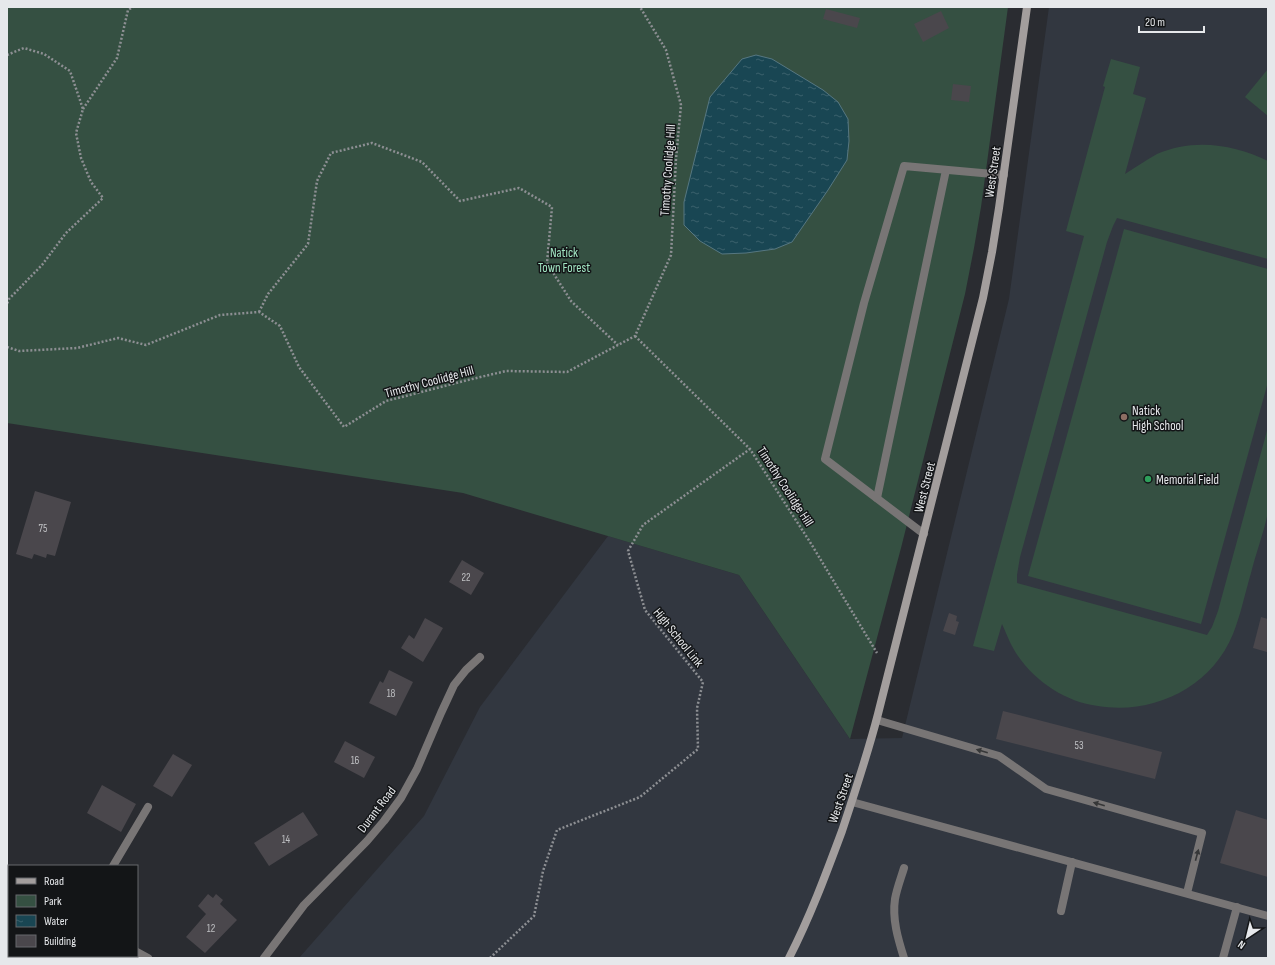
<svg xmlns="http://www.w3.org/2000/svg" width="1275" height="965" font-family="'Sofia Sans Condensed',sans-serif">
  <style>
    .built { fill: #323740 }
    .park { fill: #355042 }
    .water { fill: url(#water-ripples); stroke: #567781 }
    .building { fill: #4a474c }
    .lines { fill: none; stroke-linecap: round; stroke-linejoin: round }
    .path { stroke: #8d8f93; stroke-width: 2.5; stroke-dasharray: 2 2; stroke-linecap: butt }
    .lane { stroke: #787575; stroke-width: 8 }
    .street { stroke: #787575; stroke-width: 8 }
    .secondary { stroke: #a39e9d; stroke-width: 8 }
    .oneway { fill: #363738 }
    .education-dot { fill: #8d6e63; stroke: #131517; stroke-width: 1.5 }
    .leisure-dot { fill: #2e9e5b; stroke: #131517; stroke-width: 1.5 }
    .labels { text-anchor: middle; stroke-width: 3; stroke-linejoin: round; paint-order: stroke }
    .number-label { font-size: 11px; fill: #bfc0c3 }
    .street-label { font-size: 13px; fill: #e6e8eb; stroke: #131517 }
    .park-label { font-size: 13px; fill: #a2e6c3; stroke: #131517 }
    .poi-label { font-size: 13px; fill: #e6e8eb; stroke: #131517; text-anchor: start }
  </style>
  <defs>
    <pattern id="water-ripples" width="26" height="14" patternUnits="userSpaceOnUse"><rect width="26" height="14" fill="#194653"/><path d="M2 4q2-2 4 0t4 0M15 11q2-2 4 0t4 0" fill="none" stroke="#3a616c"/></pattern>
  </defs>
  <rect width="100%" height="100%" fill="#2a2c31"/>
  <path class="built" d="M1049,7H1268V958H299L424,816L480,707L608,536L739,575L850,739L902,738L1009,299Z"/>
  <g class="park">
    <path d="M7,7H1008L981,207L974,248L965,294L901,548L850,739L739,575L463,493L7,423Z"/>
    <path d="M1111,59L1140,67L1133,94L1146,98L1125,174C1136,167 1146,160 1157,154C1193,138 1234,144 1268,161V259L1117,218L1113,226L1107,242L1020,557L1017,575V583L1207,635L1212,627L1218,611L1268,427C1268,446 1268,466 1268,485C1268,493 1269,503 1268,512C1264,532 1256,553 1251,573C1245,593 1241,614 1233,634C1211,688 1153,715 1098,706C1066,702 1036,682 1018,656C1011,646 1007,635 1002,624L994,651L973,646L1084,236L1066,231L1105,87L1103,86Z"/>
    <path d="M1268,69V116L1245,97Z"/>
    <path d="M1124,229L1268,269V382L1201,624L1028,576Z"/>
  </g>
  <path class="water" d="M756,55L772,59L823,90L838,102L848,119L849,141L847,160L828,190L792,242L775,249L746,253L722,254L700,241L684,225V202L710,97L742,59Z"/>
  <g class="building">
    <path d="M826,9L860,18L857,28L823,19Z"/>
    <path d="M941,11L949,28L923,42L914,24Z"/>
    <path d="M953,84L971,86L969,102L951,100Z"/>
    <path d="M35,491L71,502L55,556L47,554L46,558L34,554L32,559L16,554Z"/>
    <path d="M462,560L484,573L471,595L449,582Z"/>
    <path d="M949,613L957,616L956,621L959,622L955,635L943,631Z"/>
    <path d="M1261,617L1268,619V647L1267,652L1253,648Z"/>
    <path d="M425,618L443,628L423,662L401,648L409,635L414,639Z"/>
    <path d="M389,670L413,682L396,716L369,703L380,681L383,683Z"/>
    <path d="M1003,711L1162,752L1155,779L996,739Z"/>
    <path d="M345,741L375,757L364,778L334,762Z"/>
    <path d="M173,754L192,765L172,797L153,786Z"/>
    <path d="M102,785L136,804L121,832L87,813Z"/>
    <path d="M1236,810L1268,820V877L1220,863Z"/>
    <path d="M303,812L318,835L269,866L254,843Z"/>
    <path d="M208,894L213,898L216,894L223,900L220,904L237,920L205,953L186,937L206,914L198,906Z"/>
    <path d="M41,956H73L74,958H42Z"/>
  </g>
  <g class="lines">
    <g class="path">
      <path d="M7,55L24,48L44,54L70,71L83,109L76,133L81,158L91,182L103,198L66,233L42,265L9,299L7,304"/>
      <path d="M83,109L117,58L128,10L133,7"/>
      <path d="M259,312L268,294L308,244L317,181L331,153L372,143L422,162L460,201L519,188L552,207L547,263L571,301L618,345"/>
      <path d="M635,336L750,449L810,542L877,653"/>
      <path d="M7,347L19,351L77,348L118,338L146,345L220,315L259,312L280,326L299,367L344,427L386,401L468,380L506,371L567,372L635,336L671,255L676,159L681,105L666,50L640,7"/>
      <path d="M490,958L534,916L543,871L557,830L640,797L698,749L697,708L703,682L645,610L628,551L643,525L750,449"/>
    </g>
    <g class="lane">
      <path d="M877,498L946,170"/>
      <path d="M924,534L825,459L864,303L904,166L1004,175"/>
      <path d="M877,720L999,756L1046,789L1202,833L1187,893"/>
      <path d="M852,802L1268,916"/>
      <path d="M113,866L148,807"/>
      <path d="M904,868C901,878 897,888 895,899C892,919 898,939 904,958"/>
      <path d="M1061,911L1072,862"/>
      <path d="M137,952L148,958"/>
      <path d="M1223,958L1237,907"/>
    </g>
    <path class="street" d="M264,958L304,905L367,841L384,821L401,798L417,769L441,713L454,685L466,670L480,657"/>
    <path class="secondary" d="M789,958C810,917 826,874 842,831C855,792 868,753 878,714L983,298L992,252L999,208L1027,7"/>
  </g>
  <defs><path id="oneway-solid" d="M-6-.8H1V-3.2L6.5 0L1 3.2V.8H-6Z"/></defs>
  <g class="oneway">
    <use href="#oneway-solid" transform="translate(982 751) rotate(-164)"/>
    <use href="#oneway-solid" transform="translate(1099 804) rotate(-164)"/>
    <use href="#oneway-solid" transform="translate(1197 855) rotate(-75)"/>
  </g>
  <circle class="education-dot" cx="1124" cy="417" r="4"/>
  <circle class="leisure-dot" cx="1148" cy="479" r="4"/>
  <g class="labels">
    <g class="number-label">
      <text x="43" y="532">75</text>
      <text x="466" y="581">22</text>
      <text x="391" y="697">18</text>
      <text x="1079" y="749">53</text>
      <text x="355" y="764">16</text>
      <text x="286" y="843">14</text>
      <text x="211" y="932">12</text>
    </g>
    <g class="street-label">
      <text transform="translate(667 170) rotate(-86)" y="5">Timothy Coolidge Hill</text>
      <text transform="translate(992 172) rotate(-82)" y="5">West Street</text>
      <text transform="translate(429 381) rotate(-15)" y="5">Timothy Coolidge Hill</text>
      <text transform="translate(786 486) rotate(57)" y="5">Timothy Coolidge Hill</text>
      <text transform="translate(924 487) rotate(-76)" y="5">West Street</text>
      <text transform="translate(679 637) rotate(51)" y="5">High School Link</text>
      <text transform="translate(840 798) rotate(-71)" y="5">West Street</text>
      <text transform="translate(376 809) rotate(-53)" y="5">Durant Road</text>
    </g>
    <g class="park-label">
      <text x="564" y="257">Natick<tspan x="564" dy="15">Town Forest</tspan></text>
    </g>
    <g class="poi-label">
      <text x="1132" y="415">Natick<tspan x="1132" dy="15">High School</tspan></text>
      <text x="1156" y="484">Memorial Field</text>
    </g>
  </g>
  <rect width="1275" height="965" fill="none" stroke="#e6e8eb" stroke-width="16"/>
  <rect x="8" y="865" width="130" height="92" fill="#131517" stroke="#67696c"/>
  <rect x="16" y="878" width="20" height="6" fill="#a39e9d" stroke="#67696c"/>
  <text x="44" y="885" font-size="12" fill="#e6e8eb">Road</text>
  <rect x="16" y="895" width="20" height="12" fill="#355042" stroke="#67696c"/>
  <text x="44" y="905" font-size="12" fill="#e6e8eb">Park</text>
  <rect x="16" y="915" width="20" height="12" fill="url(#water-ripples)" stroke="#67696c"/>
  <text x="44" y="925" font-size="12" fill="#e6e8eb">Water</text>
  <rect x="16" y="935" width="20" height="12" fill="#4a474c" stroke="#67696c"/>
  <text x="44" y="945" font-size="12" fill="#e6e8eb">Building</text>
  <g transform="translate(1247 937) rotate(215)" stroke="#131517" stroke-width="3" paint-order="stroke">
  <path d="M0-3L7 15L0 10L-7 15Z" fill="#e6e8eb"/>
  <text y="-6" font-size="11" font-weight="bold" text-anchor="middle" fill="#e6e8eb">N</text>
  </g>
  <path d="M1139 26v6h65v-6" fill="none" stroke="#e6e8eb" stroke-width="2"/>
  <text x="1145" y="26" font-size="12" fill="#e6e8eb" stroke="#131517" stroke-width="3" paint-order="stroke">20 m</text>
</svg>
